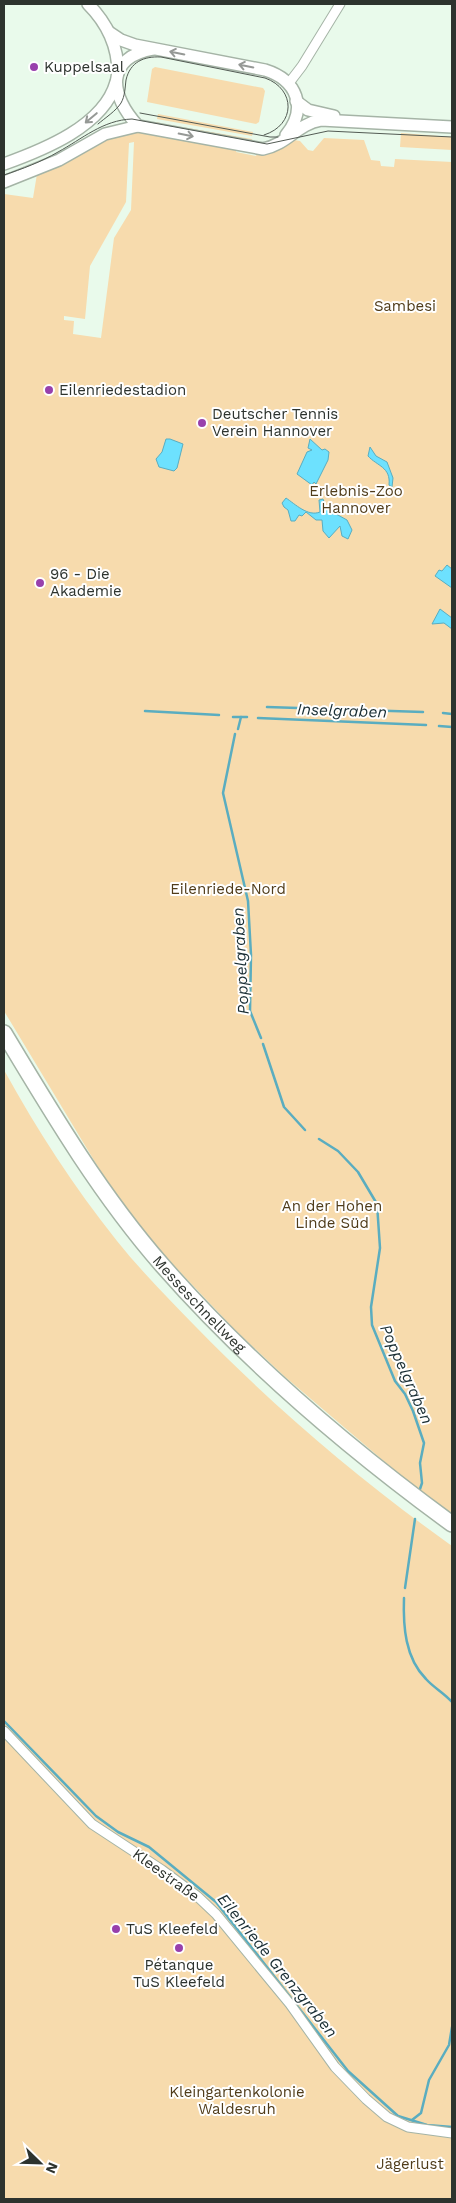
<svg xmlns="http://www.w3.org/2000/svg" width="456" height="2203" font-family="'Work Sans',sans-serif">
  <style>
    .green { fill: #f7dbad; fill-rule: evenodd }
    .water { fill: #6de1fe; stroke: #5aadc0 }
    .lines { fill: none; stroke-linecap: round; stroke-linejoin: round }
    .stream { stroke: #5aadc0; stroke-width: 2.5 }
    .minor-casing { stroke: #a5b4a6; stroke-width: 11 }
    .tertiary-casing { stroke: #a5b4a6; stroke-width: 14 }
    .trunk-casing { stroke: #a5b4a6; stroke-width: 18 }
    .minor { stroke: #fff; stroke-width: 9 }
    .tertiary { stroke: #fff; stroke-width: 11 }
    .trunk { stroke: #fff; stroke-width: 15 }
    .tram { stroke: #535b54; stroke-width: 1 }
    .oneway { stroke: #969996 }
    .poi-dot { fill: #9840ac; stroke: #fff; stroke-width: 2 }
    .labels { text-anchor: middle; stroke-width: 4; stroke-linejoin: round; paint-order: stroke }
    .poi-label { font-size: 15px; fill: #2d332e; stroke: #fff; text-anchor: start }
    .park-label { font-size: 15px; fill: #503c1a; stroke: #fff }
    .street-label { font-size: 15px; fill: #2d332e; stroke: #fff }
    .water-label { font-size: 16px; font-style: italic; fill: #192d33; stroke: #fff }
  </style>
  <rect width="100%" height="100%" fill="#e9faeb"/>
  <g class="green">
    <path d="M155,67L263,88L265,91L259,122L256,124L147,102L152,69Z"/>
    <path d="M158,114L253,132L252,136L157,119Z"/>
    <path d="M156,122L164,124L252,139L251,144L156,126Z"/>
    <path d="M137,132L237,148L236,152L256,156L257,152C272,153 281,148 294,140L300,141L308,150L313,151L324,138L364,140L371,160L380,161L381,166L394,167L395,159L452,162V1516L413,1486L284,1376L235,1330L164,1255L134,1219L101,1172L4,1011V194L33,198L37,174L118,134ZM134,142L131,210L114,238L101,338L73,334L74,321L64,320V316L85,319L90,266L126,202L129,143Z"/>
    <path d="M401,133L452,137V150L400,147Z"/>
    <path d="M4,1070C37,1130 74,1187 117,1241C141,1271 169,1299 196,1327C275,1408 361,1481 452,1546V2199H4Z"/>
  </g>
  <g class="water">
    <path d="M166,439H170L183,444L177,468L174,471L159,467L156,459L162,452Z"/>
    <path d="M310,439L322,450L325,449L329,452L328,460L316,484L314,482L312,485L297,474L307,452L312,450L308,448Z"/>
    <path d="M370,447L376,456L387,462L393,478L392,487L389,485C391,467 377,466 368,456Z"/>
    <path d="M286,498C295,504 308,517 320,512L319,500L323,499L327,509L347,520L352,530L348,539L342,536L340,526L329,538L323,531L322,520H316L306,512L302,516L299,515L295,521H291L288,510L284,507L282,503Z"/>
    <path d="M447,565L452,569V588L435,576L439,570L442,571Z"/>
    <path d="M440,609L452,618V629L444,623L432,624Z"/>
  </g>
  <g class="lines">
    <g class="stream">
      <path d="M267,707L423,712"/>
      <path d="M145,711L219,715"/>
      <path d="M443,713L452,714"/>
      <path d="M233,717H247"/>
      <path d="M258,718L426,725"/>
      <path d="M439,726L452,727"/>
      <path d="M238,729L241,717"/>
      <path d="M235,734L223,793L248,901L251,955L250,1011L261,1038"/>
      <path d="M263,1044L284,1107L305,1130"/>
      <path d="M319,1139L338,1151L358,1172L377,1204L380,1248L371,1307L372,1325L395,1381L405,1394L413,1411L424,1443L420,1463L422,1483L419,1492"/>
      <path d="M405,1588L415,1519"/>
      <path d="M404,1598C403,1626 405,1658 426,1679C434,1688 443,1692 452,1702"/>
      <path d="M4,1721L96,1816L118,1832L149,1847L216,1902L348,2071L398,2116L427,2125L452,2127"/>
      <path d="M412,2120L421,2113L429,2080L449,2045L452,2027"/>
    </g>
    <g class="minor-casing">
      <g id="minor">
        <path d="M289,83L302,66L340,4"/>
        <path d="M4,1731L92,1824L162,1870L197,1896L216,1914L290,2004L335,2067L366,2099L387,2117L408,2127L452,2133"/>
      </g>
    </g>
    <g class="tertiary-casing">
      <g id="tertiary">
        <path d="M88,4C107,23 118,46 118,73"/>
        <path d="M109,32L121,40L135,45L265,70C297,80 308,108 286,135"/>
        <path d="M153,49C104,58 110,96 138,126L263,149C288,144 297,124 321,120L452,127"/>
        <path d="M296,101L308,110L334,116"/>
        <path d="M4,164C43,150 104,126 116,82"/>
        <path d="M4,182L59,160L105,134L138,126"/>
      </g>
    </g>
    <g class="trunk-casing">
      <g id="trunk">
        <path id="s1" d="M4,1033C52,1113 100,1194 162,1265C247,1362 348,1448 452,1524"/>
      </g>
    </g>
    <use href="#minor" class="minor"/>
    <use href="#tertiary" class="tertiary"/>
    <use href="#trunk" class="trunk"/>
    <g class="tram">
      <path d="M140,113L270,137H278"/>
      <path d="M98,124C105,118 116,111 121,103C125,96 125,88 126,80C130,62 144,56 161,57L265,78C296,89 296,125 264,135"/>
      <path d="M4,175C22,169 41,162 58,152C82,139 103,120 132,119L267,144L328,131L452,137"/>
    </g>
  </g>
  <defs><path id="oneway-shaft" d="M-6 0H5M1.5-3L5.5 0L1.5 3" fill="none" stroke-width="1.6" stroke-linecap="round" stroke-linejoin="round" transform="scale(1.25)"/></defs>
  <g class="oneway">
    <use href="#oneway-shaft" transform="translate(177 53) rotate(-169)"/>
    <use href="#oneway-shaft" transform="translate(246 66) rotate(-169)"/>
    <use href="#oneway-shaft" transform="translate(91 118) rotate(140)"/>
    <use href="#oneway-shaft" transform="translate(186 135) rotate(11)"/>
  </g>
  <g class="poi-dot">
    <circle cx="34" cy="67" r="5"/>
    <circle cx="49" cy="390" r="5"/>
    <circle cx="202" cy="423" r="5"/>
    <circle cx="40" cy="583" r="5"/>
    <circle cx="116" cy="1929" r="5"/>
    <circle cx="179" cy="1948" r="5"/>
  </g>
  <g class="labels">
    <g class="poi-label">
      <text x="44" y="72">Kuppelsaal</text>
      <text x="59" y="395">Eilenriedestadion</text>
      <text x="212" y="419">Deutscher Tennis<tspan x="212" dy="17">Verein Hannover</tspan></text>
      <text x="50" y="579">96 - Die<tspan x="50" dy="17">Akademie</tspan></text>
      <text x="126" y="1934">TuS Kleefeld</text>
      <text x="179" y="1970" text-anchor="middle">Pétanque<tspan x="179" dy="17">TuS Kleefeld</tspan></text>
    </g>
    <g class="park-label">
      <text x="405" y="311">Sambesi</text>
      <text x="356" y="496">Erlebnis-Zoo<tspan x="356" dy="17">Hannover</tspan></text>
      <text x="228" y="894">Eilenriede-Nord</text>
      <text x="332" y="1211">An der Hohen<tspan x="332" dy="17">Linde Süd</tspan></text>
      <text x="237" y="2097">Kleingartenkolonie<tspan x="237" dy="17">Waldesruh</tspan></text>
      <text x="410" y="2169">Jägerlust</text>
    </g>
    <g class="street-label">
      <text dy="5" stroke="none"><textPath href="#s1" startOffset="335">Messeschnellweg</textPath></text>
      <text transform="translate(166 1875) rotate(36)" y="5">Kleestraße</text>
    </g>
    <g class="water-label">
      <text transform="translate(342 710) rotate(2)" y="6">Inselgraben</text>
      <text transform="translate(240 961) rotate(-93)" y="6">Poppelgraben</text>
      <text transform="translate(407 1374) rotate(66)" y="6">Poppelgraben</text>
      <text transform="translate(278 1965) rotate(51)" y="6">Eilenriede Grenzgraben</text>
    </g>
  </g>
  <rect width="456" height="2203" fill="none" stroke="#2d332e" stroke-width="10"/>
  <g transform="translate(40 2163) rotate(113)" stroke="#ffffff" stroke-width="4" paint-order="stroke">
  <path d="M0-4L9 19L0 12L-9 19Z" fill="#2d332e"/>
  <text y="-8" font-size="14" font-weight="bold" text-anchor="middle" fill="#2d332e">N</text>
  </g>
</svg>
